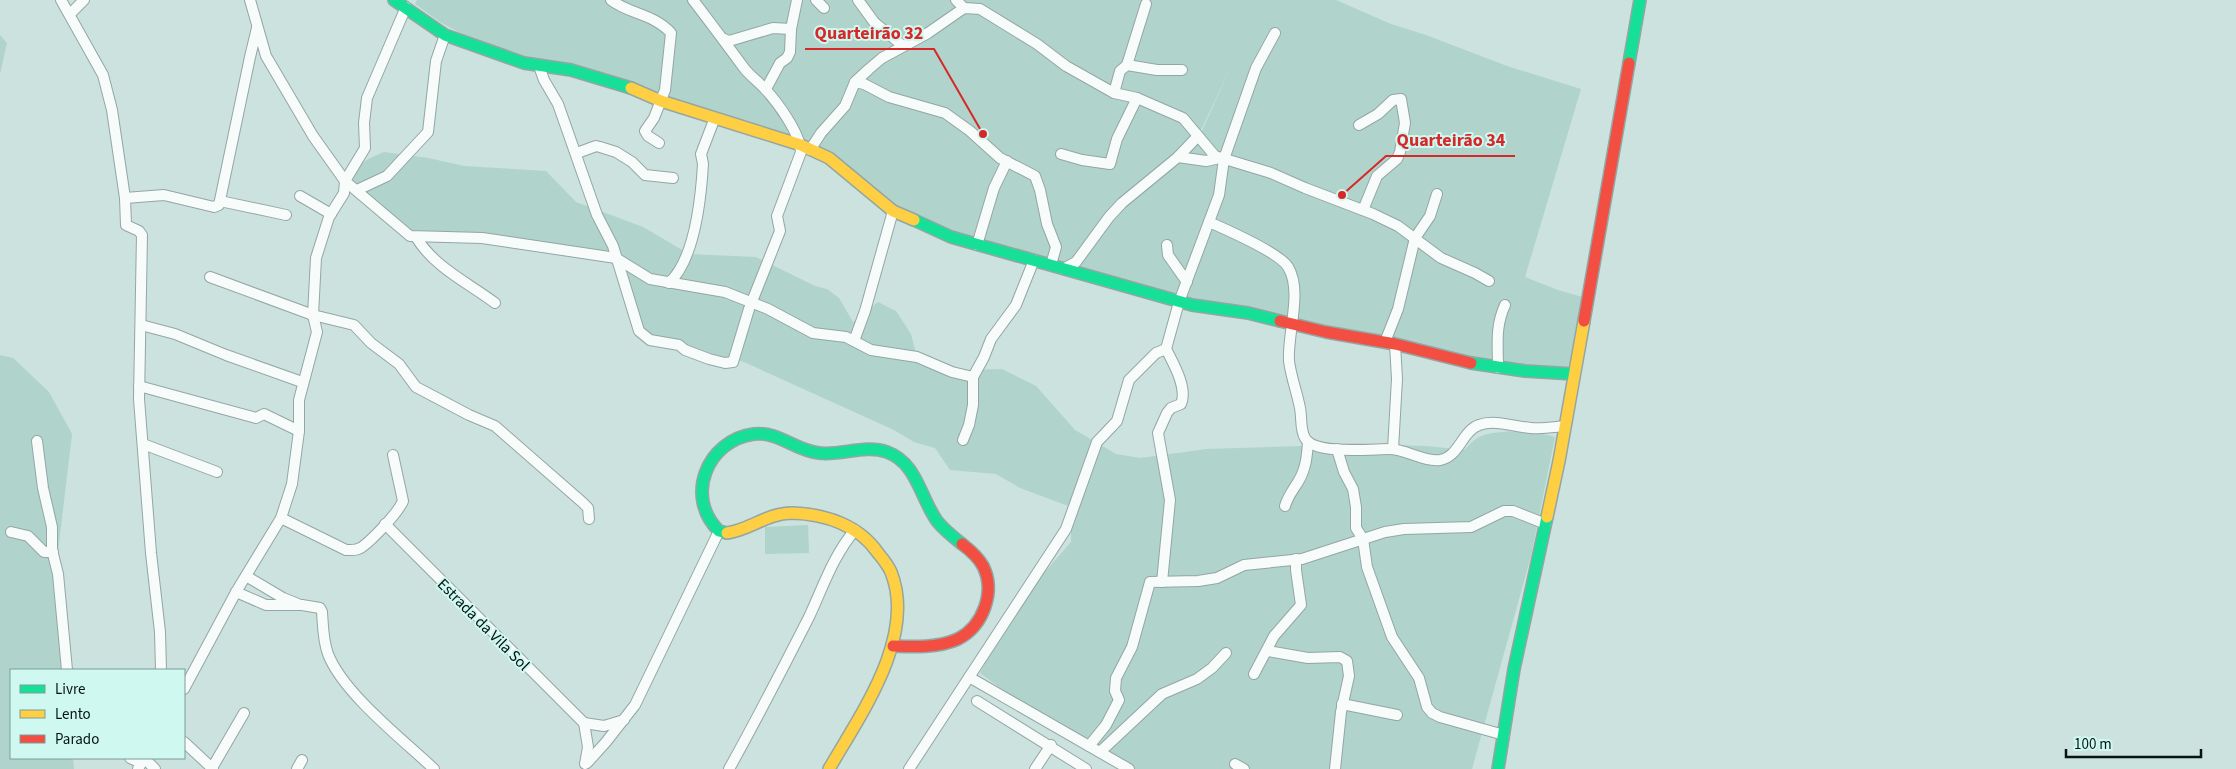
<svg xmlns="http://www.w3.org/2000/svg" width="2236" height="769" font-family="'Source Sans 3',sans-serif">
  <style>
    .green { fill: #b0d3cc }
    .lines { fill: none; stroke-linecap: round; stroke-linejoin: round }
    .street-casing { stroke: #94a6a3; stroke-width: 12 }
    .fast-casing { stroke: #94a6a3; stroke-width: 14 }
    .slow-casing { stroke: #94a6a3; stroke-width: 14 }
    .jam-casing { stroke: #94a6a3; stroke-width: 14 }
    .street { stroke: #f7fbfa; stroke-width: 10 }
    .fast { stroke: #16e098; stroke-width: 11 }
    .slow { stroke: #ffcf43; stroke-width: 11 }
    .jam { stroke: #f24e42; stroke-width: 11 }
    .labels { text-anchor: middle; stroke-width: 4; stroke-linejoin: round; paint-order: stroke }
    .street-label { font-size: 16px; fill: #051311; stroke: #cff8f1 }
    .leader { fill: none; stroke: #d62828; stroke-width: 2 }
    .callout-dot { fill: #d62828; stroke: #cff8f1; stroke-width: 2 }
    .callout-label { font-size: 18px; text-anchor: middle; font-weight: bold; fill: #d62828; stroke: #cff8f1; stroke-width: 4; stroke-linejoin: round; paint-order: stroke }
  </style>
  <rect width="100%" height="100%" fill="#cbe2de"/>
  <g class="green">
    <path d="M417,0H1336L1391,24L1426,35L1507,66L1581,89L1525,277L1558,290L1586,298L1571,372L1479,360L1349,332L1313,327L1298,322L1170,296L1073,270L1109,219L1188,149L1201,133L1232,64L1202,128L1179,153L1116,206L1081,251L1062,266L955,235L895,209L832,153L687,108L625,82L574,69L514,57L471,39L440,22L415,4Z"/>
    <path d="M0,35L7,43L0,74Z"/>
    <path d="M384,152L428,158L464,166L546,171L576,202L643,227L689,254L756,257L815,286L827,289L839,298L853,322L878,302L896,311L911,334L915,350L963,370L1002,369L1036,386L1075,430L1116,454L1140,458L1207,449L1361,444L1426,446L1464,450C1468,447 1472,441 1476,439C1492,428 1537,431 1555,437L1531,556L1472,769H1135L1031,711L980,673L1018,603L1071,542V507L1020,488L996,474L950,470L935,448L914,442L894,430L744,362L653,338L643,332L629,289L622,256L465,233L407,230L361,191L353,181C357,162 368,159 384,152Z"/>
    <path d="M0,355L13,358L49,392L72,434L58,552L66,670H11V758H73L74,769H0Z"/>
    <path d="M808,525L809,553L765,554V527Z"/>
  </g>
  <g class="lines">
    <g class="street-casing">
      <g id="street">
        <path d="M61,0L103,75L112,110L125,198L126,225L139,231L142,235L139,399L151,553L160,632L161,670"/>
        <path d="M250,0L266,56L313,136L345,181L410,236L482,238L616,258L650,279L725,292L768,309L813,333L846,337L871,350L917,357L952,372L973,377"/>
        <path d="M611,0C629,14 654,14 671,33L665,90L654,118L645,131L648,136L659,143"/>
        <path d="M816,0L824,8"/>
        <path d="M858,0L874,22L903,46"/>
        <path d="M956,0L964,8"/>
        <path d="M70,14L84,0"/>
        <path d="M724,39L729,41L773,28L791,29"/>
        <path d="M1127,65L1157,70H1182"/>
        <path d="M539,66L544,80L558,104L597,215L613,246L639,331L650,340L679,345L685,350L709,359L725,363L733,362L749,309L780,231L777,216L801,152C800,133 778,103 765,89C758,81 750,76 744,68C727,45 710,22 693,0"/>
        <path d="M855,82L864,84L889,97L945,113L970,131L1000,158L1035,176L1040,190L1047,224L1056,247L1051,265"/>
        <path d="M766,89L780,63L787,58L790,52L791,29L797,0"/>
        <path d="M1114,93L1120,71L1127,65L1146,4"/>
        <path d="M1359,125L1378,114L1393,100L1401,99L1405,123L1400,152L1397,159L1377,176L1363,210"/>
        <path d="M810,150L821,133L845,106L855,82L869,69L882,58L928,33L964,8L980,9L1037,44L1066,66L1114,93L1137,98L1183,118L1215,156L1271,173L1305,188L1373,214L1398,226L1441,258L1475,273L1489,281"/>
        <path d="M577,153L596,146L600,147L616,152L632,162L645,175L673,178"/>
        <path d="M1061,154L1082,160L1110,164L1117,139L1137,98"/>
        <path d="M1178,157L1206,161L1220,158"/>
        <path d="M357,190L387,176L428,132L436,61L445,35"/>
        <path d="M300,196L331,214"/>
        <path d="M125,198L164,195L214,207L219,205L250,57L257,28"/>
        <path d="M220,201L286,215"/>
        <path d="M1209,222C1225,229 1280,253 1288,267C1303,291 1287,334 1289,361C1291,377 1297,392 1300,408C1302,418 1300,430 1305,438C1314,455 1371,449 1389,449C1406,449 1423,462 1440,460C1459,457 1462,431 1479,425C1495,419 1515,427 1531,428C1543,429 1554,427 1565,426"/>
        <path d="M416,237C435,268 467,282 495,303"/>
        <path d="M977,245L994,188L1007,161"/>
        <path d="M1167,245L1168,255L1187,282"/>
        <path d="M1063,269L1076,262L1109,217L1122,203L1178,157L1198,136"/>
        <path d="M210,277L313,315L354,325L371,343L399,364L416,387L469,415L495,426L582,502L588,508L589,519"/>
        <path d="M669,283C695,259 701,198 703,164L701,154L714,120"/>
        <path d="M141,325L175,334L226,355L302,382"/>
        <path d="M854,341L865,311L893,211"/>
        <path d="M1385,342L1398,309L1415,238L1430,216L1437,194"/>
        <path d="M1498,368C1498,344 1495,327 1505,305"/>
        <path d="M139,386L256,418L264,414L299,431"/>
        <path d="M963,440L969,425L973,405V377L984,357L991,339L1016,305L1034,260"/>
        <path d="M37,441L43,488L52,527V550L58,574L67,670"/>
        <path d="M143,444L217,472"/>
        <path d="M1337,449L1344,472L1353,489L1356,507V528L1363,539L1367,567L1392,637L1419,678L1427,707L1432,713L1440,717L1504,735"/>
        <path d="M1393,449L1397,379L1395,344"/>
        <path d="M1285,506C1288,496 1293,490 1298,482C1306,469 1307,456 1308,442"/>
        <path d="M281,518L346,550C351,550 357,551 362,547C372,540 398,513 403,501L393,455"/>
        <path d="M385,524L584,723L588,747L585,764"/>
        <path d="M11,532L28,536L44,552H53"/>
        <path d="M246,576L283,598L298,604"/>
        <path d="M1162,582L1170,500L1158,433L1167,413L1171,408L1181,404C1188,388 1173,363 1166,349"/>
        <path d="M236,592L266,605H302L320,608L322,612C323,626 323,641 328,654C343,693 402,739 434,769"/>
        <path d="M1268,651L1308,658L1340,657L1347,661L1349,676L1341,712L1335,769"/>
        <path d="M1254,674L1274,636L1301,605L1296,570V559"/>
        <path d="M969,677L1129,769"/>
        <path d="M184,689L236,592L281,518L292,484L299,431V400L317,332L313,315L316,258L329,217L344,193L345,181L365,148L364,123L367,98L406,7"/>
        <path d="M977,701L1086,769"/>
        <path d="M1342,704L1397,715"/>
        <path d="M584,723L604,726L624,720"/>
        <path d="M184,742L213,769"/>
        <path d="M1089,746L1106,725L1119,700L1115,691L1116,678L1132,647L1150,582L1198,581L1217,578L1244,565L1302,559L1385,532L1404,529L1471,527L1504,511H1513L1546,524"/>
        <path d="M1100,752L1162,694L1197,679L1212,668L1226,653"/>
        <path d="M130,758L141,763"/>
        <path d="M144,758L155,769"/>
        <path d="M587,763L606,742L635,705L719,531"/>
        <path d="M1235,764L1244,769"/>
        <path d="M212,768L244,713"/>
        <path d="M138,769L144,758"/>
        <path d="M297,769L302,760"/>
        <path d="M729,769C757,719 783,668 809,617C823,587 833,556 855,530"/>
        <path d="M909,769L1066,529L1097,442L1117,421L1129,380L1156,353L1166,349L1179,302L1219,195L1224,159L1256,68L1275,33"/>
        <path d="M1035,769L1051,745"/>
      </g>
    </g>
    <g class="fast-casing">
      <g id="fast">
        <path d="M394,0L445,35L524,63L571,70L631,88"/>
        <path d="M1629,63L1640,0"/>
        <path d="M914,220L951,237L1192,305L1248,313L1280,321"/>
        <path d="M1471,363L1525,371L1574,374"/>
        <path d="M727,533L719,531C684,497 707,440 754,434C778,431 796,451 819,453C841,456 865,444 887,452C917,463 920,497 937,521C944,530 953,537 962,544"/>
        <path d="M1498,769L1514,669L1547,517"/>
      </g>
    </g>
    <g class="slow-casing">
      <g id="slow">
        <path d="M631,88L661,101L801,145L829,158L893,211L914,220"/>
        <path d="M1547,517L1559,461L1584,321"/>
        <path d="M727,533C750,530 767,513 792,513C825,514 859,525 878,553C883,559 888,565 891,572C917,637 860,715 829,769"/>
      </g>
    </g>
    <g class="jam-casing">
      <g id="jam">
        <path d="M1280,321L1326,332L1395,344L1471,363"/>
        <path d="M1584,321L1629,63"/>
        <path d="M893,646C914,647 938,648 958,639C983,626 996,592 983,566C978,557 970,550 962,544"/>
      </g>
    </g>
    <use href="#street" class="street"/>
    <use href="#fast" class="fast"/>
    <use href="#slow" class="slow"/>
    <use href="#jam" class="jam"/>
  </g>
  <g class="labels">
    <g class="street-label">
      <text transform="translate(484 624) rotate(45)" y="6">Estrada da Vila Sol</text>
    </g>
  </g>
  <path class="leader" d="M983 134L934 49H805M1342 195L1386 156H1515"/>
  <g class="callout-dot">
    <circle cx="983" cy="134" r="5"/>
    <circle cx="1342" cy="195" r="5"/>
  </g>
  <g class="callout-label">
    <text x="869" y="39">Quarteirão 32</text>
    <text x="1451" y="146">Quarteirão 34</text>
  </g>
  <rect x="10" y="669" width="175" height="90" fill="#cff8f1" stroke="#7e9c97"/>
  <rect x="20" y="685" width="25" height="8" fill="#16e098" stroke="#7e9c97"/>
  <text x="55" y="694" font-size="15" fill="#051311">Livre</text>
  <rect x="20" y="710" width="25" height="8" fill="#ffcf43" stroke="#7e9c97"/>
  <text x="55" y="719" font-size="15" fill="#051311">Lento</text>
  <rect x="20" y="735" width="25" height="8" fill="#f24e42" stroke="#7e9c97"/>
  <text x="55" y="744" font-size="15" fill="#051311">Parado</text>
  <path d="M2066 749v8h135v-8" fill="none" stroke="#051311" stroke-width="2.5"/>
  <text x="2074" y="749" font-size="15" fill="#051311" stroke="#cff8f1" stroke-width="4" paint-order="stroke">100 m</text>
</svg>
